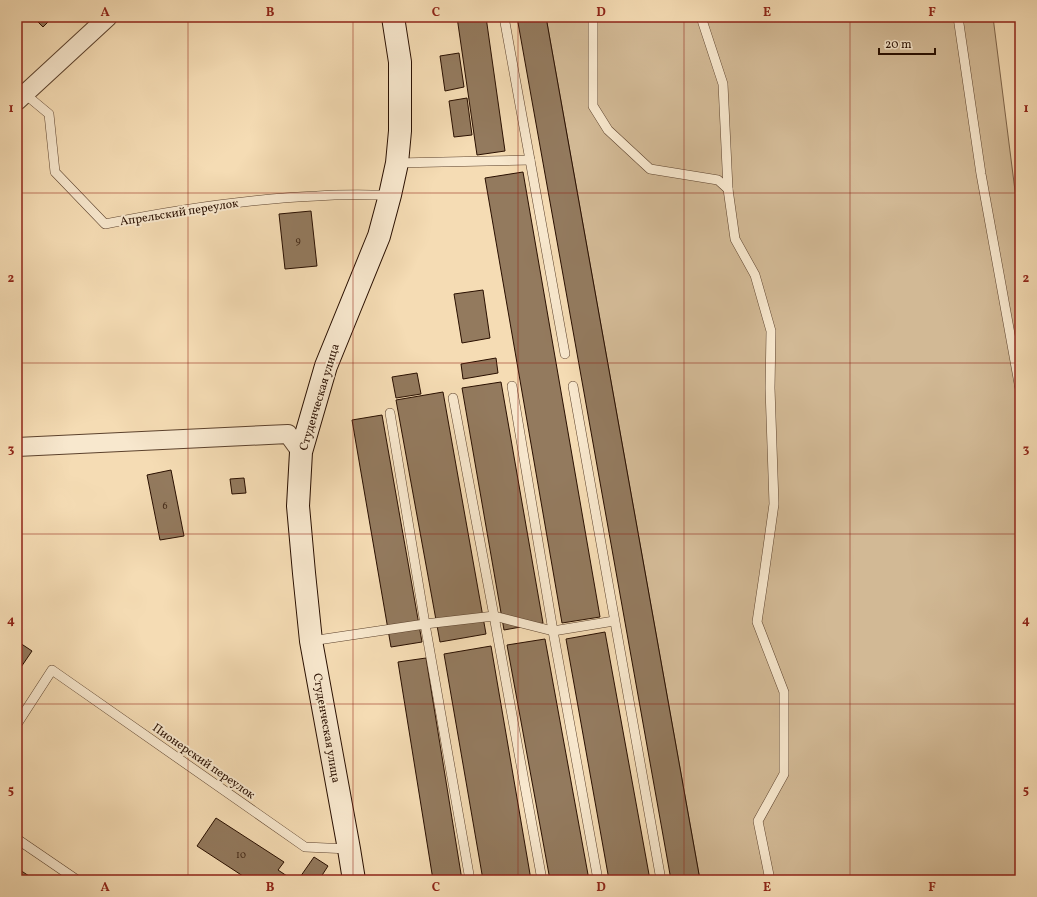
<svg xmlns="http://www.w3.org/2000/svg" width="1037" height="897" font-family="Vollkorn,serif">
  <style>
    .green { fill: #d2b995; stroke: #7e644a }
    .building { fill: #937a5e; stroke: #290f00 }
    .lines { fill: none; stroke-linecap: round; stroke-linejoin: round }
    .lane-casing { stroke: #5c422d; stroke-width: 10 }
    .street-casing { stroke: #5c422d; stroke-width: 20 }
    .secondary-casing { stroke: #290f00; stroke-width: 24 }
    .lane { stroke: #f8e8ce; stroke-width: 9 }
    .street { stroke: #f8e8ce; stroke-width: 18 }
    .secondary { stroke: #f8e8ce; stroke-width: 22 }
    .grid { fill: none; stroke: #8f2418; stroke-width: 1; stroke-opacity: 0.55 }
    .labels { text-anchor: middle; stroke-width: 4; stroke-linejoin: round; paint-order: stroke }
    .number-label { font-size: 10px; fill: #442a18 }
    .street-label { font-size: 12px; fill: #290f00; stroke: #f8e8ce }
    .neatline { fill: none; stroke: #8f2418; stroke-width: 1.5 }
    .grid-label { font-size: 13px; text-anchor: middle; font-weight: bold; fill: #8f2418 }
  </style>
  <rect width="100%" height="100%" fill="#f5dcb4"/>
  <filter id="stains"><feTurbulence type="fractalNoise" baseFrequency=".005" numOctaves="4"/><feColorMatrix values="0 0 0 0 .2 0 0 0 0 .09 0 0 0 0 .02 0 0 0 .5 -.17"/></filter>
  <radialGradient id="worn" r=".72"><stop offset=".6" stop-color="#630" stop-opacity="0"/><stop offset="1" stop-color="#630" stop-opacity=".3"/></radialGradient>
  <path class="green" d="M546,17H993L1020,230V880H700Z"/>
  <g class="building">
    <path d="M33,17H53L43,27Z"/>
    <path d="M457,17H486L505,151L477,155Z"/>
    <path d="M517,17H546L700,880H671Z"/>
    <path d="M459,53L464,87L445,91L440,56Z"/>
    <path d="M467,98L472,135L454,137L449,101Z"/>
    <path d="M523,172L600,617L562,623L485,178Z"/>
    <path d="M311,211L317,266L285,269L279,214Z"/>
    <path d="M483,290L490,338L462,343L454,294Z"/>
    <path d="M496,358L498,373L463,379L461,364Z"/>
    <path d="M417,373L421,394L396,398L392,377Z"/>
    <path d="M501,382L543,623L504,630L462,388Z"/>
    <path d="M443,392L486,634L440,642L396,400Z"/>
    <path d="M382,415L422,642L391,647L352,420Z"/>
    <path d="M171,470L184,536L160,540L147,475Z"/>
    <path d="M244,478L246,493L232,494L230,479Z"/>
    <path d="M605,632L650,880H609L566,639Z"/>
    <path d="M545,639L589,880H550L507,645Z"/>
    <path d="M17,641L32,651L17,673Z"/>
    <path d="M491,646L531,880H483L444,654Z"/>
    <path d="M426,658L462,880H433L398,662Z"/>
    <path d="M216,818L284,862L278,870L293,880H249L197,846Z"/>
    <path d="M314,857L328,866L319,880H298Z"/>
    <path d="M17,868L35,880H17Z"/>
  </g>
  <g class="lines">
    <g class="lane-casing">
      <g id="lane">
        <path d="M593,17V106L608,130L650,169L718,180L728,189L735,239L755,275L771,331L770,388L774,504L764,575L757,622L784,692V774L758,821L770,880"/>
        <path d="M701,17L723,84L728,189"/>
        <path d="M958,17L981,174L1020,389"/>
        <path d="M25,94L49,114L55,172L105,224C175,210 246,199 317,196C341,194 366,195 390,195"/>
        <path d="M530,160L565,354"/>
        <path d="M397,163L530,160L504,17"/>
        <path d="M512,386L553,631L598,880"/>
        <path d="M573,386L661,880"/>
        <path d="M453,398L494,616L542,880"/>
        <path d="M390,413L425,624L470,880"/>
        <path d="M311,641L425,624L494,616L553,631L614,621"/>
        <path d="M17,724L52,670L305,847L349,849"/>
        <path d="M17,839L77,880"/>
      </g>
    </g>
    <g class="street-casing">
      <g id="street">
        <path d="M17,101L108,17"/>
        <path d="M17,447L288,434L301,452"/>
      </g>
    </g>
    <g class="secondary-casing">
      <path id="secondary" d="M354,880L349,849L311,641L304,573L298,506L301,452L326,366L379,236L390,195L397,163L400,131V62L393,17"/>
    </g>
    <use href="#lane" class="lane"/>
    <use href="#street" class="street"/>
    <use href="#secondary" class="secondary"/>
  </g>
  <path class="grid" d="M188,17V880M353,17V880M518,17V880M684,17V880M850,17V880M17,193H1020M17,363H1020M17,534H1020M17,704H1020"/>
  <g class="labels">
    <g class="number-label">
      <text x="298" y="244">9</text>
      <text x="165" y="509">6</text>
      <text x="241" y="858">10</text>
    </g>
    <g class="street-label">
      <text transform="translate(179 212) rotate(-9)" y="4">Апрельский переулок</text>
      <text transform="translate(319 397) rotate(-73)" y="4">Студенческая улица</text>
      <text transform="translate(327 728) rotate(80)" y="4">Студенческая улица</text>
      <text transform="translate(204 761) rotate(35)" y="4">Пионерский переулок</text>
    </g>
  </g>
  <rect width="1037" height="897" fill="none" stroke="#f5dcb4" stroke-width="44"/>
  <path d="M879 48v6h56v-6" fill="none" stroke="#290f00" stroke-width="2"/>
  <text x="885" y="48" font-size="12" fill="#290f00" stroke="#f8e8ce" stroke-width="3" paint-order="stroke">20 m</text>
  <rect x="22" y="22" width="993" height="853" class="neatline"/>
  <g class="grid-label">
    <text x="105" y="16">A</text>
    <text x="270" y="16">B</text>
    <text x="436" y="16">C</text>
    <text x="601" y="16">D</text>
    <text x="767" y="16">E</text>
    <text x="932" y="16">F</text>
    <text x="11" y="112">1</text>
    <text x="1026" y="112">1</text>
    <text x="11" y="282">2</text>
    <text x="1026" y="282">2</text>
    <text x="11" y="453">3</text>
    <text x="1026" y="453">3</text>
    <text x="11" y="624">4</text>
    <text x="1026" y="624">4</text>
    <text x="11" y="794">5</text>
    <text x="1026" y="794">5</text>
    <text x="105" y="891">A</text>
    <text x="270" y="891">B</text>
    <text x="436" y="891">C</text>
    <text x="601" y="891">D</text>
    <text x="767" y="891">E</text>
    <text x="932" y="891">F</text>
  </g>
  <rect width="100%" height="100%" filter="url(#stains)"/>
  <rect width="100%" height="100%" fill="url(#worn)"/>
</svg>
